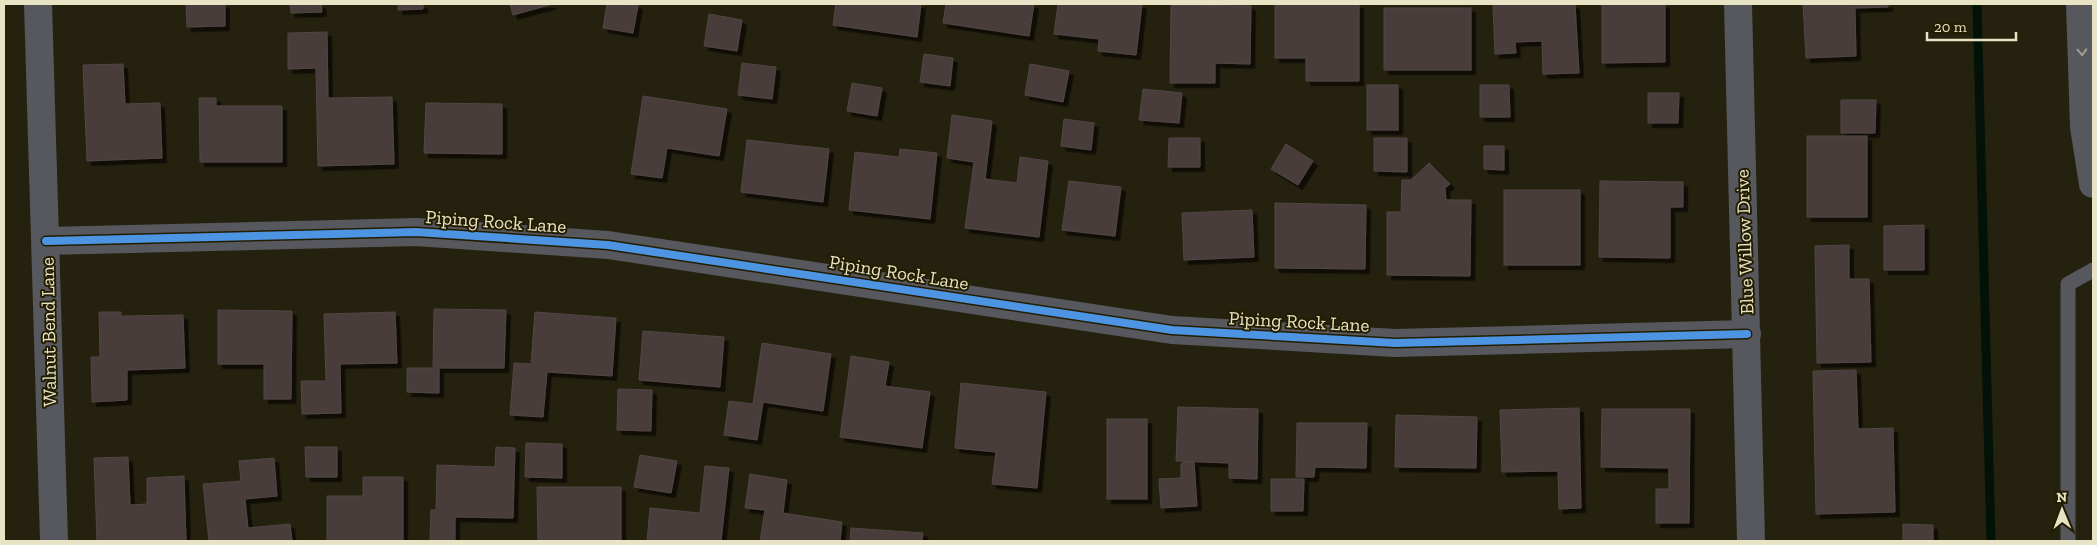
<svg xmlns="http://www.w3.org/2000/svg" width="2097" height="545" font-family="'Zilla Slab',serif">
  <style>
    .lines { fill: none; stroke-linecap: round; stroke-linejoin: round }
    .stream { stroke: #031206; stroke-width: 9 }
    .building { fill: #4a3c3b; stroke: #514644; filter: url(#shadow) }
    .service { stroke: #57575e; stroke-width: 15 }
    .minor { stroke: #57575e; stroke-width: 28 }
    .tertiary { stroke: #57575e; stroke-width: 28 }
    .cycleway-casing { stroke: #231d00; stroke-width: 11 }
    .cycleway { stroke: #4d94e3; stroke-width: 8 }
    .oneway { stroke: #a09d92 }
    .labels { text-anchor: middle; stroke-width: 4; stroke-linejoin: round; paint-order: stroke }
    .street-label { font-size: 19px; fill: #e8e3c5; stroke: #231d00 }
  </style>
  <defs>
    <filter id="shadow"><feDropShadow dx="4.5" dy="4.5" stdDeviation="0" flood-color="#0009"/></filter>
  </defs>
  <rect width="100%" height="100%" fill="#25210f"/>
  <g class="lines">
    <path class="stream" d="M1977,4L1991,541"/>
  </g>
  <g class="building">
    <path d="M186,4H225V26L187,27Z"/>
    <path d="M290,4H321L322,12L291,13Z"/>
    <path d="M398,4H423V9L398,10Z"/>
    <path d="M510,4H553L513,15Z"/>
    <path d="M607,4L638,5L633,33L603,28Z"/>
    <path d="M836,4H921L917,37L833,25Z"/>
    <path d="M946,4H1034L1029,36L943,23Z"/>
    <path d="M1058,4H1142L1136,55L1098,51L1099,39L1054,34Z"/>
    <path d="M1275,4H1359V81H1306V58H1275Z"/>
    <path d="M1493,4H1575L1579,73L1543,74L1542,41L1515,42L1516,53L1495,54Z"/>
    <path d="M1602,4H1665V62L1602,63Z"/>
    <path d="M1803,4H1888V7L1855,8L1856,56L1806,58Z"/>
    <path d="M1171,5L1251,6L1250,64L1215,63V83H1170Z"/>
    <rect x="1384" y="8" width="87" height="62"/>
    <path d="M709,14L742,20L737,51L704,46Z"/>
    <path d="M327,32L328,98L392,97L394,164L318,166L316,68L288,69V33Z"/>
    <path d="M924,54L953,58L950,86L920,82Z"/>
    <path d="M742,63L776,67L772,99L738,95Z"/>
    <path d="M123,64L125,104L160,103L162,158L87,161L83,65Z"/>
    <path d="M1030,64L1069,71L1063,102L1025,95Z"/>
    <path d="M852,83L882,88L877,116L847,111Z"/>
    <rect x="1367" y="85" width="31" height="45"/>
    <path d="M1480,85H1509L1510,117H1480Z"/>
    <path d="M1143,89L1182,93L1179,123L1139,120Z"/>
    <path d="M1648,93H1679L1678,123H1648Z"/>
    <path d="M643,96L727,109L719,156L667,148L662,178L631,174Z"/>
    <path d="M199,98H216V106H282V162H200Z"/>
    <path d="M1841,100H1876L1875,133H1841Z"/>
    <path d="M426,103L502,104V154L424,153Z"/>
    <path d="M952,115L992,121L985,179L1017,183L1020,157L1048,161L1039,237L965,228L974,162L947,158Z"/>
    <path d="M1064,119L1094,123L1091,150L1061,146Z"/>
    <rect x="1807" y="136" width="60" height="81"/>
    <path d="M1169,138H1200V167H1168Z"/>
    <path d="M1374,138H1407V172L1374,171Z"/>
    <path d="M747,140L829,149L823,202L741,192Z"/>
    <path d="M1286,144L1313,161L1298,185L1271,169Z"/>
    <path d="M1484,146H1504V170L1484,169Z"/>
    <path d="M900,149L937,153L930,219L849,210L855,152L899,157Z"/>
    <path d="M1429,163L1450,184L1445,188L1446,200H1471L1470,276L1387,275V212H1401L1402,180H1411Z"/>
    <path d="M1069,181L1121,187L1115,236L1062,230Z"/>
    <path d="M1600,181L1683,182V207H1670V258L1599,257Z"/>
    <rect x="1504" y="190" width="76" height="75"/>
    <path d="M1275,203L1366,205L1365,269L1275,268Z"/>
    <path d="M1252,210L1254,257L1184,260L1182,213Z"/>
    <path d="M1924,225V270H1884V226Z"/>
    <path d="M1849,245V279H1869L1871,362L1817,363L1815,246Z"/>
    <path d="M434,309L506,310L504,368H439V393L407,392V368H433Z"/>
    <path d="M218,310L292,311L291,399H264V364H218Z"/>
    <path d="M99,312H121V316L183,315L185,368L127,370V400L92,402L91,357H100Z"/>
    <path d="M395,312L397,363L340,364L341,413L302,414L301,381H326L324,314Z"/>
    <path d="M535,312L616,318L612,376L547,372L543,417L510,415L514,363L531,364Z"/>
    <path d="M643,331L724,337L720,387L639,380Z"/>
    <path d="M762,343L831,354L823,411L763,402L757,440L724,435L729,401L753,404Z"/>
    <path d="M851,356L889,362L885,386L930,392L922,448L840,437Z"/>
    <path d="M1856,370L1858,429L1893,428L1895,512L1816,514L1813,371Z"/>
    <path d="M961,383L1046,392L1037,488L992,484L996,452L955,448Z"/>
    <path d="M618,389L652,390L651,431L617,430Z"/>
    <path d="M1178,407L1258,409L1257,479L1229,478V463L1176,461Z"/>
    <path d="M1579,408L1581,508L1559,509L1558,471L1502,472L1500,410Z"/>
    <path d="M1602,409H1690L1689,523H1656V489H1669V468L1601,467Z"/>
    <path d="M1396,415L1477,417L1476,468L1395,467Z"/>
    <rect x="1107" y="419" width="40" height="80"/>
    <path d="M1297,423H1367L1366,468L1315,467L1314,477H1296Z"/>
    <path d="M526,443L562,444V478L525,477Z"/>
    <path d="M305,447H337V477H306Z"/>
    <path d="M496,447L515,448L513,518L455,517V541H430L431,510H436L437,465L495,467Z"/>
    <path d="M640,455L677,461L671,493L634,487Z"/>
    <path d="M128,457L130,505L147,504V478L184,476L186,541H97L94,458Z"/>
    <path d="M274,458L277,496L245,499L248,528L290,524L292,541H209L203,484L241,481L239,461Z"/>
    <path d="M1194,462L1197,506L1161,508L1159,479L1181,478V463Z"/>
    <path d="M705,466L729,468L721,541H647L650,508L700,513Z"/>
    <path d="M750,474L787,480L783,513L842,522L840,541H760L765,510L745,508Z"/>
    <path d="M363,477H403V541H327V496H363Z"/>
    <path d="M1271,479H1304L1303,511H1271Z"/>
    <path d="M537,487H621V541H538Z"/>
    <path d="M1903,524L1933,525V541H1903Z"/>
    <path d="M851,528L923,533L922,541H850Z"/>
  </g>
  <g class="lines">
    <path class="service" d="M2068,541V284L2093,270"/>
    <g class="minor">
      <path d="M38,4L54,541"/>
      <path d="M1738,4L1751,541"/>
      <path d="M46,241L416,232L608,245L1172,330L1395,343L1747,334"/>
    </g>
    <path class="tertiary" d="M2080,4L2084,127L2093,184"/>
    <g class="cycleway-casing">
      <path id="cycleway" d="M46,241L416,232L608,245L1172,330L1395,343L1747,334"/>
    </g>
    <use href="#cycleway" class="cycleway"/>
  </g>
  <defs><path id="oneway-chevron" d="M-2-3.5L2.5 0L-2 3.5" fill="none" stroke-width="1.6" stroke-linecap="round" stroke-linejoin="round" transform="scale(1.25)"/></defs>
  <use class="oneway" href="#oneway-chevron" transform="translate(2082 52) rotate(88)"/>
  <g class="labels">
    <g class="street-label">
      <text transform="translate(496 221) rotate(4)" y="7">Piping Rock Lane</text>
      <text transform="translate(1744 242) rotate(-92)" y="7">Blue Willow Drive</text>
      <text transform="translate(899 272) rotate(9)" y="7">Piping Rock Lane</text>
      <text transform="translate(1299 321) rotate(3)" y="7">Piping Rock Lane</text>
      <text transform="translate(48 332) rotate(-91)" y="7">Walnut Bend Lane</text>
    </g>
  </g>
  <rect width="2097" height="545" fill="none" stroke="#e8e3c5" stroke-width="10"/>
  <g transform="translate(2062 510) rotate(359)" stroke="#231d00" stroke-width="4" paint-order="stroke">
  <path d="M0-4L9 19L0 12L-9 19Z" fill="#e8e3c5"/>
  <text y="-8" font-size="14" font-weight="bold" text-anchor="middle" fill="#e8e3c5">N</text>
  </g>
  <path d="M1927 32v8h89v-8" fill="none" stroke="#e8e3c5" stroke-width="2.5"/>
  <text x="1934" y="32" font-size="15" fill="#e8e3c5" stroke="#231d00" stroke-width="4" paint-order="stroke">20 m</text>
</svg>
